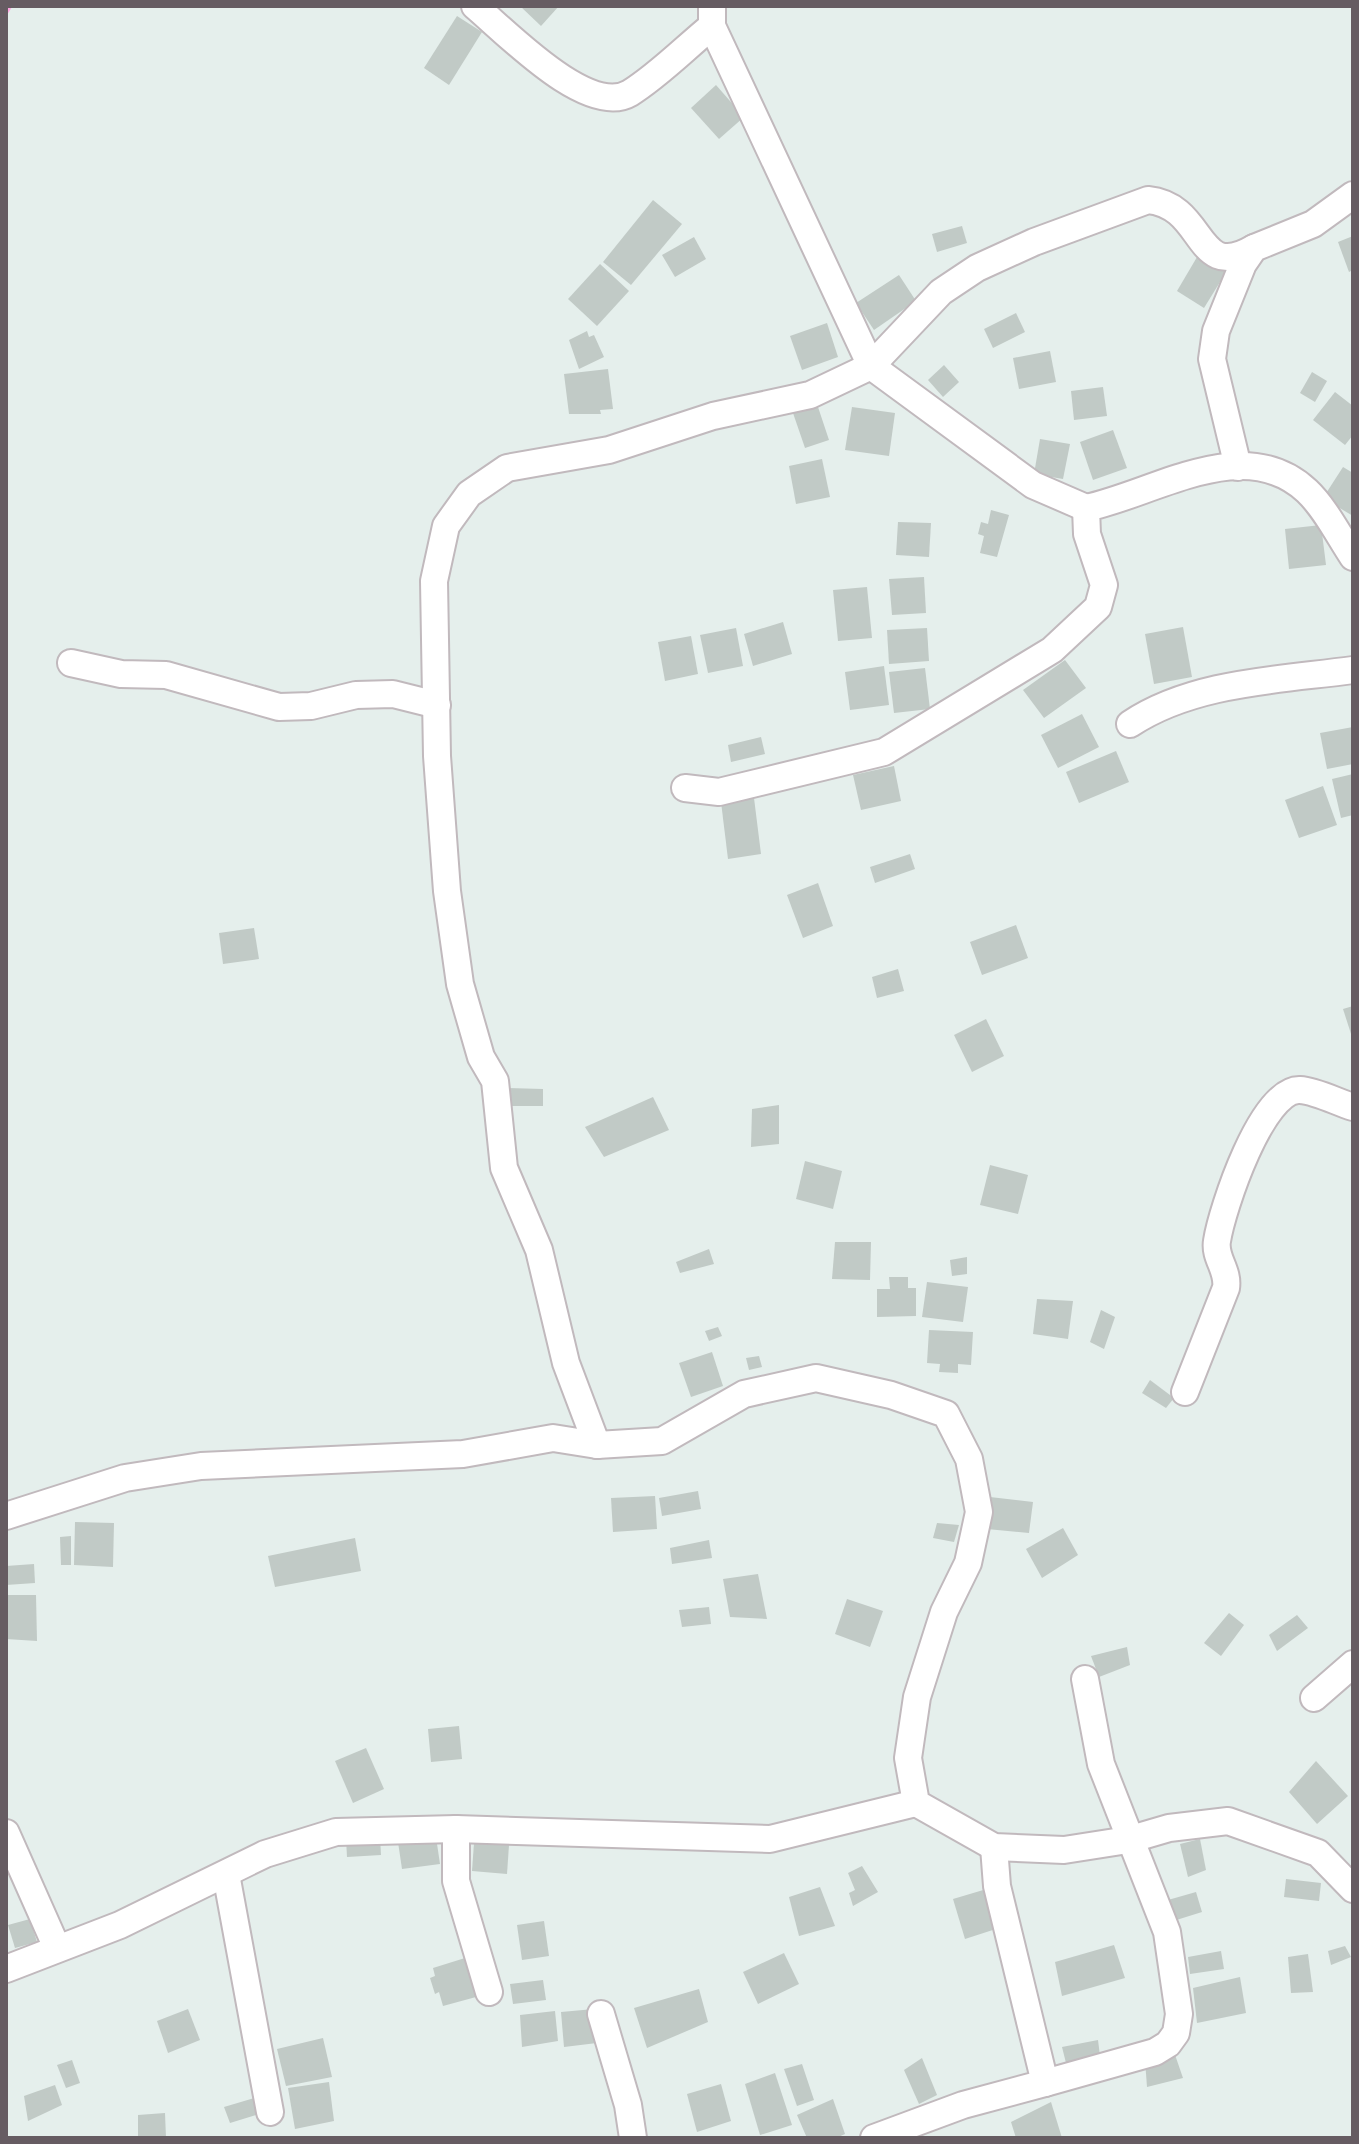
<svg xmlns="http://www.w3.org/2000/svg" width="1359" height="2144" font-family="'Source Sans 3',sans-serif">
  <style>
    .lines { fill: none; stroke-linecap: round; stroke-linejoin: round }
    .stream { stroke: #ffa5e2; stroke-width: 6 }
    .building { fill: #c1cac6 }
    .minor-casing { stroke: #c1b9bd; stroke-width: 30 }
    .minor { stroke: #fff; stroke-width: 26 }
  </style>
  <rect width="100%" height="100%" fill="#e5efec"/>
  <g class="lines">
    <path class="stream" d="M6,11L9,6"/>
  </g>
  <g class="building">
    <path d="M520,6H559L541,26Z"/>
    <path d="M457,16L482,32L449,85L424,68Z"/>
    <path d="M716,85L744,117L719,139L691,108Z"/>
    <path d="M653,200L682,224L631,285L603,262Z"/>
    <path d="M962,226L967,243L937,252L932,234Z"/>
    <path d="M1353,236V270L1349,272L1338,242Z"/>
    <path d="M694,237L706,259L675,277L662,255Z"/>
    <path d="M1200,252L1228,269L1204,308L1177,291Z"/>
    <path d="M600,264L629,291L597,326L568,299Z"/>
    <path d="M899,275L916,301L874,330L856,303Z"/>
    <path d="M1016,313L1025,332L993,348L984,329Z"/>
    <path d="M827,323L838,357L802,370L790,336Z"/>
    <path d="M587,331L589,337L594,335L604,357L579,369L569,340Z"/>
    <path d="M1050,351L1056,382L1019,389L1013,358Z"/>
    <path d="M944,365L959,382L943,397L928,380Z"/>
    <path d="M608,369L613,409L600,410L601,414H569L564,374Z"/>
    <path d="M1312,372L1327,381L1315,402L1300,393Z"/>
    <path d="M1103,387L1107,416L1074,420L1071,391Z"/>
    <path d="M1335,392L1353,406V435L1345,445L1313,420Z"/>
    <path d="M817,404L829,440L805,448L793,413Z"/>
    <path d="M852,407L895,413L889,456L845,450Z"/>
    <path d="M1113,430L1127,468L1093,480L1080,442Z"/>
    <path d="M1040,439L1070,444L1063,479L1034,474Z"/>
    <path d="M822,459L830,497L796,504L789,466Z"/>
    <path d="M1343,467L1353,473V516L1323,498Z"/>
    <path d="M991,510L1009,515L997,557L980,553L984,536L978,534L981,522L988,524Z"/>
    <path d="M898,522L931,523L929,557L896,555Z"/>
    <path d="M1321,525L1326,565L1289,569L1285,529Z"/>
    <path d="M924,577L926,613L892,615L889,579Z"/>
    <path d="M867,587L872,638L838,641L833,590Z"/>
    <path d="M783,622L792,654L753,666L744,634Z"/>
    <path d="M1183,627L1192,677L1154,684L1145,634Z"/>
    <path d="M736,628L743,666L708,673L700,635Z"/>
    <path d="M927,628L929,661L889,664L887,630Z"/>
    <path d="M691,636L698,674L665,681L658,642Z"/>
    <path d="M1065,660L1086,688L1044,718L1023,690Z"/>
    <path d="M884,666L889,705L850,710L845,672Z"/>
    <path d="M925,668L930,709L894,713L889,672Z"/>
    <path d="M1082,714L1099,747L1058,768L1041,735Z"/>
    <path d="M1353,727V764L1327,769L1320,733Z"/>
    <path d="M761,737L765,754L731,762L728,745Z"/>
    <path d="M1116,751L1129,782L1079,803L1066,772Z"/>
    <path d="M894,766L901,801L861,810L853,775Z"/>
    <path d="M1353,774V815L1341,818L1332,779Z"/>
    <path d="M1323,786L1337,825L1299,838L1285,800Z"/>
    <path d="M754,798L761,854L728,859L721,802Z"/>
    <path d="M910,854L915,869L875,883L870,867Z"/>
    <path d="M818,883L833,926L803,938L787,895Z"/>
    <path d="M1016,925L1028,958L982,975L970,942Z"/>
    <path d="M254,928L259,959L223,964L219,933Z"/>
    <path d="M898,969L904,991L877,998L872,977Z"/>
    <path d="M1353,1006V1037H1352L1343,1009Z"/>
    <path d="M986,1019L1004,1056L972,1072L954,1035Z"/>
    <path d="M507,1088L543,1089V1106H508Z"/>
    <path d="M653,1097L669,1130L604,1157L585,1127Z"/>
    <path d="M779,1105V1144L751,1147L752,1109Z"/>
    <path d="M805,1161L842,1171L833,1209L796,1199Z"/>
    <path d="M990,1165L1028,1175L1018,1214L980,1205Z"/>
    <path d="M835,1242H871L870,1280L832,1279Z"/>
    <path d="M709,1249L714,1264L680,1273L676,1262Z"/>
    <path d="M967,1257V1274L952,1276L950,1260Z"/>
    <path d="M889,1277H908V1288H916V1316L877,1317V1289H890Z"/>
    <path d="M927,1282L968,1287L963,1322L922,1317Z"/>
    <path d="M1037,1299L1073,1301L1068,1339L1033,1334Z"/>
    <path d="M1101,1310L1115,1317L1104,1349L1090,1342Z"/>
    <path d="M718,1327L722,1336L709,1341L705,1331Z"/>
    <path d="M929,1330L973,1332L971,1365L958,1364V1373L939,1372L940,1364L927,1363Z"/>
    <path d="M712,1352L723,1386L691,1397L679,1363Z"/>
    <path d="M759,1356L762,1367L749,1370L746,1358Z"/>
    <path d="M1150,1380L1174,1398L1166,1408L1142,1393Z"/>
    <path d="M698,1491L701,1509L662,1516L659,1498Z"/>
    <path d="M655,1496L657,1529L613,1532L611,1498Z"/>
    <path d="M990,1497L1033,1502L1029,1533L987,1529Z"/>
    <path d="M75,1522L114,1523L113,1567L74,1565Z"/>
    <path d="M937,1523L959,1525L954,1542L933,1538Z"/>
    <path d="M1063,1528L1078,1555L1042,1578L1026,1549Z"/>
    <path d="M71,1536V1565H61L60,1537Z"/>
    <path d="M355,1538L361,1571L275,1587L268,1556Z"/>
    <path d="M709,1540L712,1558L672,1564L670,1548Z"/>
    <path d="M34,1564L35,1583L6,1585V1566Z"/>
    <path d="M758,1574L767,1619L730,1617L723,1579Z"/>
    <path d="M6,1595H36L37,1641L6,1639Z"/>
    <path d="M847,1599L883,1611L870,1647L835,1634Z"/>
    <path d="M709,1607L711,1624L682,1627L679,1610Z"/>
    <path d="M1229,1613L1244,1625L1221,1656L1204,1643Z"/>
    <path d="M1297,1615L1308,1628L1277,1651L1269,1635Z"/>
    <path d="M1127,1647L1130,1665L1099,1677L1091,1656Z"/>
    <path d="M459,1726L462,1759L431,1762L428,1729Z"/>
    <path d="M366,1748L384,1789L353,1803L335,1761Z"/>
    <path d="M1316,1761L1348,1796L1317,1824L1289,1792Z"/>
    <path d="M380,1837L381,1855L347,1857L346,1838Z"/>
    <path d="M436,1837L440,1864L402,1869L398,1842Z"/>
    <path d="M1200,1839L1206,1870L1188,1877L1180,1844Z"/>
    <path d="M474,1843L509,1845L507,1874L472,1871Z"/>
    <path d="M862,1866L878,1892L853,1906L849,1893L855,1890L848,1873Z"/>
    <path d="M1286,1879L1321,1883L1319,1901L1284,1897Z"/>
    <path d="M820,1887L835,1926L799,1936L789,1897Z"/>
    <path d="M990,1888L1002,1927L965,1939L953,1899Z"/>
    <path d="M1196,1892L1202,1912L1170,1922L1161,1902Z"/>
    <path d="M30,1919L37,1942L15,1948L8,1925Z"/>
    <path d="M544,1921L549,1956L522,1960L517,1925Z"/>
    <path d="M1114,1945L1125,1978L1062,1996L1055,1962Z"/>
    <path d="M1345,1946L1351,1957L1331,1965L1328,1951Z"/>
    <path d="M1221,1951L1224,1969L1190,1974L1188,1957Z"/>
    <path d="M784,1953L799,1984L758,2004L743,1972Z"/>
    <path d="M1308,1954L1313,1992L1291,1993L1288,1957Z"/>
    <path d="M465,1958L476,1997L443,2006L439,1992L435,1994L430,1978L435,1976L433,1968Z"/>
    <path d="M1240,1977L1246,2013L1197,2023L1193,1988Z"/>
    <path d="M543,1980L546,2000L513,2004L510,1984Z"/>
    <path d="M699,1989L708,2022L647,2048L634,2008Z"/>
    <path d="M188,2009L200,2040L168,2053L157,2021Z"/>
    <path d="M594,2009L597,2043L564,2047L561,2012Z"/>
    <path d="M555,2011L558,2041L522,2047L520,2015Z"/>
    <path d="M323,2038L332,2077L286,2086L277,2049Z"/>
    <path d="M1098,2040L1100,2056L1066,2063L1062,2047Z"/>
    <path d="M1173,2049L1183,2078L1147,2087L1145,2060Z"/>
    <path d="M922,2058L937,2095L919,2104L904,2070Z"/>
    <path d="M72,2060L80,2083L66,2088L57,2065Z"/>
    <path d="M802,2064L814,2100L797,2106L784,2069Z"/>
    <path d="M775,2073L792,2125L760,2135L745,2084Z"/>
    <path d="M329,2082L334,2121L295,2129L288,2088Z"/>
    <path d="M721,2084L731,2121L697,2132L687,2094Z"/>
    <path d="M55,2085L62,2105L28,2121L24,2096Z"/>
    <path d="M258,2097L262,2113L230,2123L224,2107Z"/>
    <path d="M833,2099L845,2134L836,2138H807L797,2115Z"/>
    <path d="M1051,2102L1062,2138H1016L1011,2122Z"/>
    <path d="M165,2113L166,2138H138V2115Z"/>
  </g>
  <g class="lines">
    <g class="minor-casing">
      <g id="minor">
        <path d="M475,6C506,32 588,118 630,93C659,75 686,47 712,26"/>
        <path d="M712,6V26L871,366L1033,485L1086,508"/>
        <path d="M1238,467L1212,359L1216,331L1243,264L1254,248L1313,224L1353,195"/>
        <path d="M71,663L121,674L166,675L279,707L311,706L356,695L393,694L437,705"/>
        <path d="M1130,724C1193,682 1279,680 1353,670"/>
        <path d="M685,788L719,792L884,752L1052,650L1098,607L1104,585L1087,534L1086,508C1154,494 1244,432 1307,491C1325,508 1339,536 1353,557"/>
        <path d="M1185,1392L1226,1288C1229,1270 1214,1258 1217,1241C1222,1209 1262,1088 1300,1090C1316,1091 1337,1102 1353,1107"/>
        <path d="M597,1445L566,1363L539,1250L504,1168L495,1081L481,1057L460,984L447,891L437,756L434,581L446,526L469,494L507,468L609,450L713,416L810,395L871,366L941,292L977,268L1034,242L1148,200C1207,206 1194,283 1254,248"/>
        <path d="M6,1516L125,1478L201,1466L463,1454L553,1438L597,1445L662,1441L744,1394L816,1378L891,1395L946,1414L969,1459L979,1512L968,1563L944,1612L917,1697L908,1758L916,1803L994,1847L1064,1850L1128,1840L1169,1828L1228,1821L1318,1853L1353,1889"/>
        <path d="M1314,1698L1353,1664"/>
        <path d="M456,1829V1881L489,1992"/>
        <path d="M6,1833L57,1948"/>
        <path d="M226,1874L270,2112"/>
        <path d="M6,1969L120,1925L265,1854L336,1832L456,1829L770,1839L916,1803"/>
        <path d="M601,2014L628,2105L633,2138"/>
        <path d="M1045,2083L1155,2052L1168,2044L1176,2033L1179,2014L1167,1932L1101,1764L1085,1679"/>
        <path d="M874,2138L963,2105L1045,2083L997,1886L994,1847"/>
      </g>
    </g>
    <use href="#minor" class="minor"/>
  </g>
  <rect width="1359" height="2144" fill="none" stroke="#665c62" stroke-width="16"/>
</svg>
